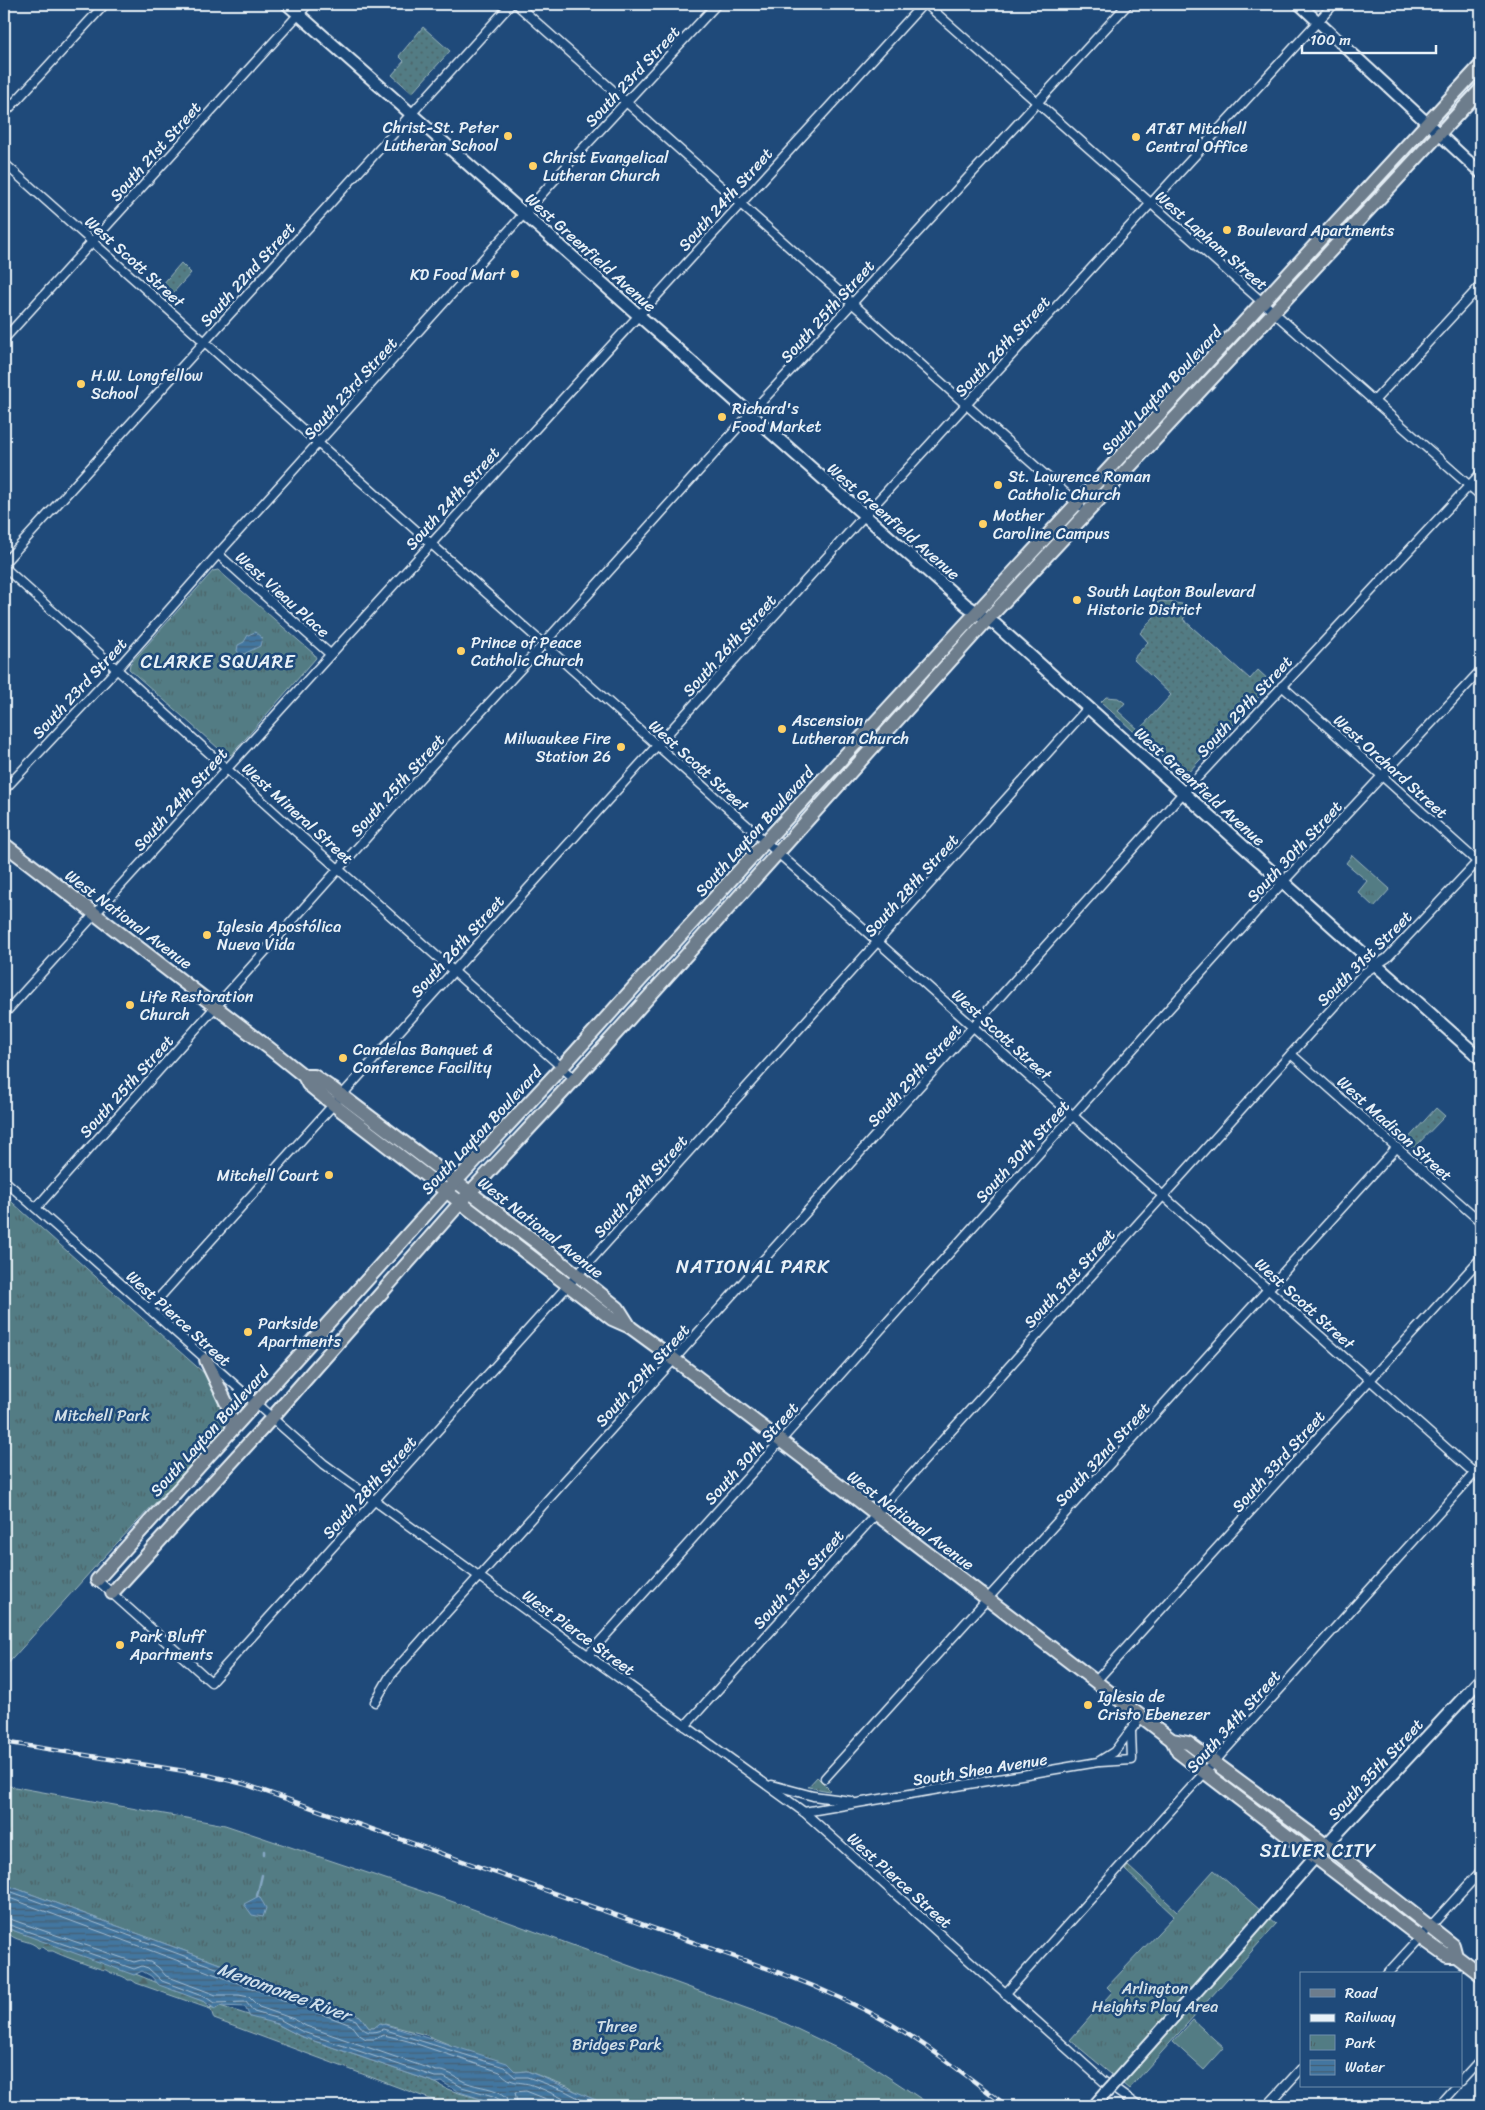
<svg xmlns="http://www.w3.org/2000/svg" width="1485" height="2110" font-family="Sriracha,sans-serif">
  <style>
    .grass { fill: url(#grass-dots); stroke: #9db6be }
    .forest { fill: url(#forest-firs); stroke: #9db6be }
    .park { fill: url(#park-tufts); stroke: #9db6be }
    .pitch { fill: #527c84; stroke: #9db6be }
    .water { fill: url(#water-rules); stroke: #85a7c3 }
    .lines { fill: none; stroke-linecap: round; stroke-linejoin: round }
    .shore { stroke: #a6c0d5; stroke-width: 1 }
    .stream { stroke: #85a7c3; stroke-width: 2.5 }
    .minor-casing { stroke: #e8f1f8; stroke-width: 11 }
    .tertiary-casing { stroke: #e8f1f8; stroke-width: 14 }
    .secondary-casing { stroke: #e8f1f8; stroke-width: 15 }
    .primary-casing { stroke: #e8f1f8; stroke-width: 16 }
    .minor { stroke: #1f4a7a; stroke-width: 8 }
    .tertiary { stroke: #1f4a7a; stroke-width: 10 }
    .secondary { stroke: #1f4a7a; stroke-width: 11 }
    .primary { stroke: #6d7d8c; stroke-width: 12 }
    .rail-casing { stroke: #e8f1f8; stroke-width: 4.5 }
    .rail { stroke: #1f4a7a; stroke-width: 2.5; stroke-dasharray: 8; stroke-linecap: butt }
    .secondary-bridge-casing { stroke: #e8f1f8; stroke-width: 15; stroke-linecap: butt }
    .secondary-bridge { stroke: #1f4a7a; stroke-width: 11 }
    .poi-dot { fill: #ffd166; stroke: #1f4a7a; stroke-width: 2 }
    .labels { text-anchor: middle; stroke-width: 5; stroke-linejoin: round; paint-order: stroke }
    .street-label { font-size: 16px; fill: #e8f1f8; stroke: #1f4a7a }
    .poi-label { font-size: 16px; fill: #e8f1f8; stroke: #1f4a7a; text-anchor: start }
    .park-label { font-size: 16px; fill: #d2dfe7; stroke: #1f4a7a }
    .water-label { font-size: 18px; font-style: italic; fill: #cfdfeb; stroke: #1f4a7a }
    .quarter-label { font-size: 19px; letter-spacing: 1px; fill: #e8f1f8; stroke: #1f4a7a }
  </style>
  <defs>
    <pattern id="grass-dots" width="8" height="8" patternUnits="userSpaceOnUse" patternTransform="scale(1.25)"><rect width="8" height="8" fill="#527c84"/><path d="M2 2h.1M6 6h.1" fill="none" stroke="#4d656a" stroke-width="1.8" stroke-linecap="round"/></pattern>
    <pattern id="forest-firs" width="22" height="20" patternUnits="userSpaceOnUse" patternTransform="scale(1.25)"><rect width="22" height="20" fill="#527c84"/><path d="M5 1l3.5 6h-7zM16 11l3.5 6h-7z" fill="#4d656a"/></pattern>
    <pattern id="park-tufts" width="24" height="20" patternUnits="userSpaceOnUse" patternTransform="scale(1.25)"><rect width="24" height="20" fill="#527c84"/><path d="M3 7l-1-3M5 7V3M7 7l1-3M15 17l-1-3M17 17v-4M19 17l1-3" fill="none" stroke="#4d656a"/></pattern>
    <pattern id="water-rules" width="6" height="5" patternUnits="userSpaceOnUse" patternTransform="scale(1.25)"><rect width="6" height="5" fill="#4376a0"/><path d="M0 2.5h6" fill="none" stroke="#445f75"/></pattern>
  </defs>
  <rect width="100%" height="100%" fill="#1f4a7a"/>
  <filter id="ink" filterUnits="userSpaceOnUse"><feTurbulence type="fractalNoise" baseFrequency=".02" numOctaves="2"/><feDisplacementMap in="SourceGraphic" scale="10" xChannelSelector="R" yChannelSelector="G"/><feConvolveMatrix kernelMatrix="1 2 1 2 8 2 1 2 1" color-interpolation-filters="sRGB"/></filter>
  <g filter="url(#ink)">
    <g class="grass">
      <path d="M423,27L450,51L412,93L392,75L404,61L399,56Z"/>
      <path d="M181,263L191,273L172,294L162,285Z"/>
      <path d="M1161,601L1182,604L1191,611L1183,619L1250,679L1258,670L1272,683L1184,777L1101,702L1106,697L1118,698L1125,703L1118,711L1139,730L1171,695L1133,659L1148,642L1140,633L1160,610L1156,603Z"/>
      <path d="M1436,1108L1445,1116L1413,1149L1405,1142Z"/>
      <path d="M817,1777L830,1790L829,1791L808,1787Z"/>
      <path d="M220,2006L277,2024L300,2036L436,2083C451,2094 485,2098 504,2106H451L419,2095L214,2019L210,2007L216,2009Z"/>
    </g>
    <path class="forest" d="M4,1927L118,1967L205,2002L210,2009L136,1983L132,1980H128C122,1974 112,1975 106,1970C100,1970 57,1954 53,1951H48L43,1947L38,1948C31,1940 19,1942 10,1935L5,1936Z"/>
    <g class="park">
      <path d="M218,570L314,654L316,658L232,754L227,756L129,669L130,664L213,571Z"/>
      <path d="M1352,855L1390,889L1374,907L1358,892L1367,881L1346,863Z"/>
      <path d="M4,1195L205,1374L229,1419L226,1428L101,1560L4,1668Z"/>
      <path d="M4,1785L225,1825L448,1900L776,2019L864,2061L932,2106H610L588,2099L567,2086L527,2071L516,2072L426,2035L381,2023L374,2028H369L360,2016L4,1884Z"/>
      <path d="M1128,1866L1177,1911L1214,1870L1276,1924L1129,2089L1070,2040L1112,1992L1107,1987L1174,1916L1125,1870Z"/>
    </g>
    <path class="pitch" d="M1193,2020L1224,2048L1204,2070L1173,2042Z"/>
    <g class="water">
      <path d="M255,632L262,638L260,646L244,654H240L237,651L238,645L244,642L248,635Z"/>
      <path d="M4,1884L360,2016L369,2028H374L380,2023L507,2063L516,2072L527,2071L537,2075L610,2106H504L459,2092L442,2082L436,2083L300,2036L277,2024L250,2017L245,2007L220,2006L215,2009L205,2002L159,1985L151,1976L142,1971L134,1975L4,1927Z"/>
      <path d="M259,1896L266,1908L263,1917L252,1915L244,1904Z"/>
    </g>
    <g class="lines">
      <g class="shore">
        <path d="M4,1889L356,2020C364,2032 369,2035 383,2029L504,2067L515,2077H527L536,2080L565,2091L594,2106"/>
        <path d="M4,1896L351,2025L358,2034L366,2039H375L384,2035L408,2041L500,2072C513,2086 520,2080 535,2086C550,2092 564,2099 578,2106"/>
        <path d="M4,1917L134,1962L141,1960L150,1962L158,1967L166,1976L216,1995H239L249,1997L259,2007L294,2019L306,2026L436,2071C448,2070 454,2077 465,2082C479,2088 495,2087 507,2097L510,2106"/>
        <path d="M4,1923L134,1969L142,1966L148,1968L162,1981L207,1998L214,2003L246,2002L254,2012L279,2019L303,2032L435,2077H444L462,2087L493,2096L502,2101L504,2106"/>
        <path d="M518,2106L515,2092L526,2091L564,2106"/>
      </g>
      <g class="stream">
        <path d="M264,1854V1851"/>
        <path d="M257,1896L262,1875"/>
      </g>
      <g class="minor-casing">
        <g id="minor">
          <path d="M516,4L1080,506"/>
          <path d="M926,4L1481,496"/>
          <path d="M4,114L105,4"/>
          <path d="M4,163L539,640"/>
          <path d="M4,339L308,4"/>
          <path d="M1374,401L1481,285"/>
          <path d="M218,554L330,654"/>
          <path d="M4,563L511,4"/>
          <path d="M4,567L283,820L575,1079"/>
          <path d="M548,639L740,425L1128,4"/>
          <path d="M549,649L1481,1479"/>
          <path d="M1282,686L1481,865"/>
          <path d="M4,790L117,669L218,554L575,157L717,4"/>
          <path d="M4,1014C309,677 616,340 923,4"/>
          <path d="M1291,1054L1481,1222"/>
          <path d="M4,1180L324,1464L804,1812L1103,2081L1138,2106"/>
          <path d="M36,1208L409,790L539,649"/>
          <path d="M149,1309L864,516L1334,4"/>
          <path d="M97,1580L211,1682L1088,708"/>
          <path d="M588,1655L1283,882L1481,670"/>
          <path d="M1095,1682L1481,1258"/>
          <path d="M375,1702L390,1676L437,1623L1184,792L1481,473"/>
          <path d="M685,1726L1364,973L1387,958L1481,858"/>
          <path d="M1100,1762L1132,1760L1131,1731"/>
          <path d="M825,1778L1397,1147"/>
          <path d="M772,1785L813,1796L851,1801"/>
          <path d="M804,1812L1098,1762L1114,1752L1141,1717"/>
          <path d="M1387,1974L1481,1871"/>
          <path d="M1005,1994L1481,1466"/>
          <path d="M1461,2081L1481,2059"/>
          <path d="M1267,2106L1301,2069"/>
          <path d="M1438,2106L1456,2086"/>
        </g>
      </g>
      <g class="tertiary-casing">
        <path id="tertiary" d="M1299,4L1481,173"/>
      </g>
      <g class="secondary-casing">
        <g id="secondary">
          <path d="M287,4L966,605L996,625L1481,1059"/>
          <path d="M1243,1939L1314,1858L1481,1679"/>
        </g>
      </g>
      <g class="primary-casing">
        <g id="primary">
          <path d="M4,844L269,1048L304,1076L308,1084L325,1098L612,1319L630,1327L667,1354L1172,1740L1188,1743L1326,1845L1453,1945L1456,1956L1481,1975"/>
          <path d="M304,1076H314L333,1089L540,1245L618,1308L630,1327"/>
          <path d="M206,1360L227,1404L233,1428"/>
          <path d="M97,1580L446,1192L562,1067L765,842L1481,65"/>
          <path d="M112,1593L271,1419L461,1202L575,1079L987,620L1481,89"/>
          <path d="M1172,1740L1178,1752L1413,1932L1447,1956H1456"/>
        </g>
      </g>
      <use href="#minor" class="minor"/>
      <use href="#tertiary" class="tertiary"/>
      <use href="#secondary" class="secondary"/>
      <use href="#primary" class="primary"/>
      <g class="rail-casing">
        <path id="rail" d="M4,1742L203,1774L244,1784L783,1974C820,1988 856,2004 891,2024C932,2048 969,2078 1007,2106"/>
      </g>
      <use href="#rail" class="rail"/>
      <g class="secondary-bridge-casing">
        <path id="secondary-bridge" d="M1094,2106L1243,1939"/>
      </g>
      <use href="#secondary-bridge" class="secondary-bridge"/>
    </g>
  </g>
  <g class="poi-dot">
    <circle cx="508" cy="136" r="5"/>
    <circle cx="1136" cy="137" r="5"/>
    <circle cx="533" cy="166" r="5"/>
    <circle cx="1227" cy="230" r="5"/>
    <circle cx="515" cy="274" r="5"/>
    <circle cx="81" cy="384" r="5"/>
    <circle cx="722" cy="417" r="5"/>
    <circle cx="998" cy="485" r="5"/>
    <circle cx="983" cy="524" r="5"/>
    <circle cx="1077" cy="600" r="5"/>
    <circle cx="461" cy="651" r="5"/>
    <circle cx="782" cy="729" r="5"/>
    <circle cx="621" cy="747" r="5"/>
    <circle cx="207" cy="935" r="5"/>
    <circle cx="130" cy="1005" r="5"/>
    <circle cx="343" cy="1058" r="5"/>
    <circle cx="329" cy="1175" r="5"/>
    <circle cx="248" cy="1332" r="5"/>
    <circle cx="120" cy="1645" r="5"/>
    <circle cx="1088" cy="1705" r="5"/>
  </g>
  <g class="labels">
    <g class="street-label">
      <text transform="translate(632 76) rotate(-47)" y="6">South 23rd Street</text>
      <text transform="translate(155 151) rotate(-48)" y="6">South 21st Street</text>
      <text transform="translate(725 199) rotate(-48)" y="6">South 24th Street</text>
      <text transform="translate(1212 240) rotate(41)" y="6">West Lapham Street</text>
      <text transform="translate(591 252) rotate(42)" y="6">West Greenfield Avenue</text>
      <text transform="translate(135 261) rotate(42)" y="6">West Scott Street</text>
      <text transform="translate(247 274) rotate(-48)" y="6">South 22nd Street</text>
      <text transform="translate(827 311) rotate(-48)" y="6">South 25th Street</text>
      <text transform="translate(1002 346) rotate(-47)" y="6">South 26th Street</text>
      <text transform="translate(350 388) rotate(-48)" y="6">South 23rd Street</text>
      <text transform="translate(1161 390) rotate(-47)" y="6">South Layton Boulevard</text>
      <text transform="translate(452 498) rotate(-48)" y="6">South 24th Street</text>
      <text transform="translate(894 521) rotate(41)" y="6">West Greenfield Avenue</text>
      <text transform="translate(283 594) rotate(42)" y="6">West Vieau Place</text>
      <text transform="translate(729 645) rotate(-48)" y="6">South 26th Street</text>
      <text transform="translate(79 688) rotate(-47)" y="6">South 23rd Street</text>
      <text transform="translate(1244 706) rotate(-47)" y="6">South 29th Street</text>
      <text transform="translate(699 765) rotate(42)" y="6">West Scott Street</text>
      <text transform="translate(1391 766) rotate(42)" y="6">West Orchard Street</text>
      <text transform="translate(397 785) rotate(-48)" y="6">South 25th Street</text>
      <text transform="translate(1200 786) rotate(42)" y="6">West Greenfield Avenue</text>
      <text transform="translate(180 799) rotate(-48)" y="6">South 24th Street</text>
      <text transform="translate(298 813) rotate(42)" y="6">West Mineral Street</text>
      <text transform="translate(754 831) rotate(-48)" y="6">South Layton Boulevard</text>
      <text transform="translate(1294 851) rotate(-47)" y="6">South 30th Street</text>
      <text transform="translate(911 885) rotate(-48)" y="6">South 28th Street</text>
      <text transform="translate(129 919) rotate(37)" y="6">West National Avenue</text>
      <text transform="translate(457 946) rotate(-48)" y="6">South 26th Street</text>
      <text transform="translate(1364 958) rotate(-45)" y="6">South 31st Street</text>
      <text transform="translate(1002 1034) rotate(42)" y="6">West Scott Street</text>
      <text transform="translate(914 1075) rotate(-48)" y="6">South 29th Street</text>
      <text transform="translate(126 1086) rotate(-48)" y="6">South 25th Street</text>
      <text transform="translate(1395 1128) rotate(42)" y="6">West Madison Street</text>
      <text transform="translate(481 1130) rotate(-47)" y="6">South Layton Boulevard</text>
      <text transform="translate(1022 1151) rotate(-48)" y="6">South 30th Street</text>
      <text transform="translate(640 1186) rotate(-48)" y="6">South 28th Street</text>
      <text transform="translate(541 1227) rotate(38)" y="6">West National Avenue</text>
      <text transform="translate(1069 1278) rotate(-48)" y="6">South 31st Street</text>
      <text transform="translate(1305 1303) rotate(42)" y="6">West Scott Street</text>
      <text transform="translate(179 1318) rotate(42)" y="6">West Pierce Street</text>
      <text transform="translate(642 1375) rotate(-48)" y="6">South 29th Street</text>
      <text transform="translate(209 1431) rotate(-48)" y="6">South Layton Boulevard</text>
      <text transform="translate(751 1453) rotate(-48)" y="6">South 30th Street</text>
      <text transform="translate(1102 1454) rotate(-48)" y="6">South 32nd Street</text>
      <text transform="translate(1278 1461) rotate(-48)" y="6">South 33rd Street</text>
      <text transform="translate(369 1487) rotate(-48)" y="6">South 28th Street</text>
      <text transform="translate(911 1520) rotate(37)" y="6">West National Avenue</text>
      <text transform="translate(798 1579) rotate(-48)" y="6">South 31st Street</text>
      <text transform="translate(579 1632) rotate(36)" y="6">West Pierce Street</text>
      <text transform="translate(1233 1721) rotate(-48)" y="6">South 34th Street</text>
      <text transform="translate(980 1769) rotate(-9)" y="6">South Shea Avenue</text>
      <text transform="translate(1375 1769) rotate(-47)" y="6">South 35th Street</text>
      <text transform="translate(900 1880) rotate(42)" y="6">West Pierce Street</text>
    </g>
    <g class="poi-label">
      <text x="498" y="133" text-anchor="end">Christ-St. Peter<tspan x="498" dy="18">Lutheran School</tspan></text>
      <text x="1146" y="134">AT&amp;T Mitchell<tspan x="1146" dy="18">Central Office</tspan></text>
      <text x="543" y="163">Christ Evangelical<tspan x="543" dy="18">Lutheran Church</tspan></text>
      <text x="1237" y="236">Boulevard Apartments</text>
      <text x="505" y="280" text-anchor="end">KD Food Mart</text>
      <text x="91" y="381">H.W. Longfellow<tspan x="91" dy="18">School</tspan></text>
      <text x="732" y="414">Richard's<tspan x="732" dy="18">Food Market</tspan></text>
      <text x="1008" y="482">St. Lawrence Roman<tspan x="1008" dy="18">Catholic Church</tspan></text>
      <text x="993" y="521">Mother<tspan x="993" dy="18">Caroline Campus</tspan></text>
      <text x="1087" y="597">South Layton Boulevard<tspan x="1087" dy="18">Historic District</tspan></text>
      <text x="471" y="648">Prince of Peace<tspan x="471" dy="18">Catholic Church</tspan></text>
      <text x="792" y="726">Ascension<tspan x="792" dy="18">Lutheran Church</tspan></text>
      <text x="611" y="744" text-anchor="end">Milwaukee Fire<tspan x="611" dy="18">Station 26</tspan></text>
      <text x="217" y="932">Iglesia Apostólica<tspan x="217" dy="18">Nueva Vida</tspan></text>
      <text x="140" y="1002">Life Restoration<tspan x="140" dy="18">Church</tspan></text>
      <text x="353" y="1055">Candelas Banquet &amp;<tspan x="353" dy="18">Conference Facility</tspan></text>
      <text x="319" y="1181" text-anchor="end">Mitchell Court</text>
      <text x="258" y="1329">Parkside<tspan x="258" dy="18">Apartments</tspan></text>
      <text x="130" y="1642">Park Bluff<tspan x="130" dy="18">Apartments</tspan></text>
      <text x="1098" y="1702">Iglesia de<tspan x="1098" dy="18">Cristo Ebenezer</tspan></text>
    </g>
    <g class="park-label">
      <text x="102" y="1421">Mitchell Park</text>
      <text x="1155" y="1994">Arlington<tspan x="1155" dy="18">Heights Play Area</tspan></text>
      <text x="617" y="2032">Three<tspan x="617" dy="18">Bridges Park</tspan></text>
    </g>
    <g class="water-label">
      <text transform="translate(284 1992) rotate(20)" y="6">Menomonee River</text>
    </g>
    <g class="quarter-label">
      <text x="218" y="668">CLARKE SQUARE</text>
      <text x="753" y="1273">NATIONAL PARK</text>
      <text x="1318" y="1857">SILVER CITY</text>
    </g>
  </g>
  <rect width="1485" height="2110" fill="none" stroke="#1f4a7a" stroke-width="20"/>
  <rect x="10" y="10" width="1465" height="2090" fill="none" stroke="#e8f1f8" stroke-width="2" filter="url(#ink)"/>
  <rect x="1300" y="1972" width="162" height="115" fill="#1f4a7a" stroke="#6f8dac"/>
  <rect x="1310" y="1989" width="25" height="8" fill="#6d7d8c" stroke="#6f8dac"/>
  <text x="1345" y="1998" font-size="15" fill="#e8f1f8">Road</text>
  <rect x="1310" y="2014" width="25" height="8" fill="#e8f1f8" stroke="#6f8dac"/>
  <text x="1345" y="2022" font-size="15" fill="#e8f1f8">Railway</text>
  <rect x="1310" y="2035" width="25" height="15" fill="url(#park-tufts)" stroke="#6f8dac"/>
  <text x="1345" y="2048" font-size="15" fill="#e8f1f8">Park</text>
  <rect x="1310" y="2060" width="25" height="15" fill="url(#water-rules)" stroke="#6f8dac"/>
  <text x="1345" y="2072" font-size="15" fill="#e8f1f8">Water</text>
  <path d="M1302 45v8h134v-8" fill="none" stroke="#e8f1f8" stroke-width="2.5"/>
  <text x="1310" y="45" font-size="15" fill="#e8f1f8" stroke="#1f4a7a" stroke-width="4" paint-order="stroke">100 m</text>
</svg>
